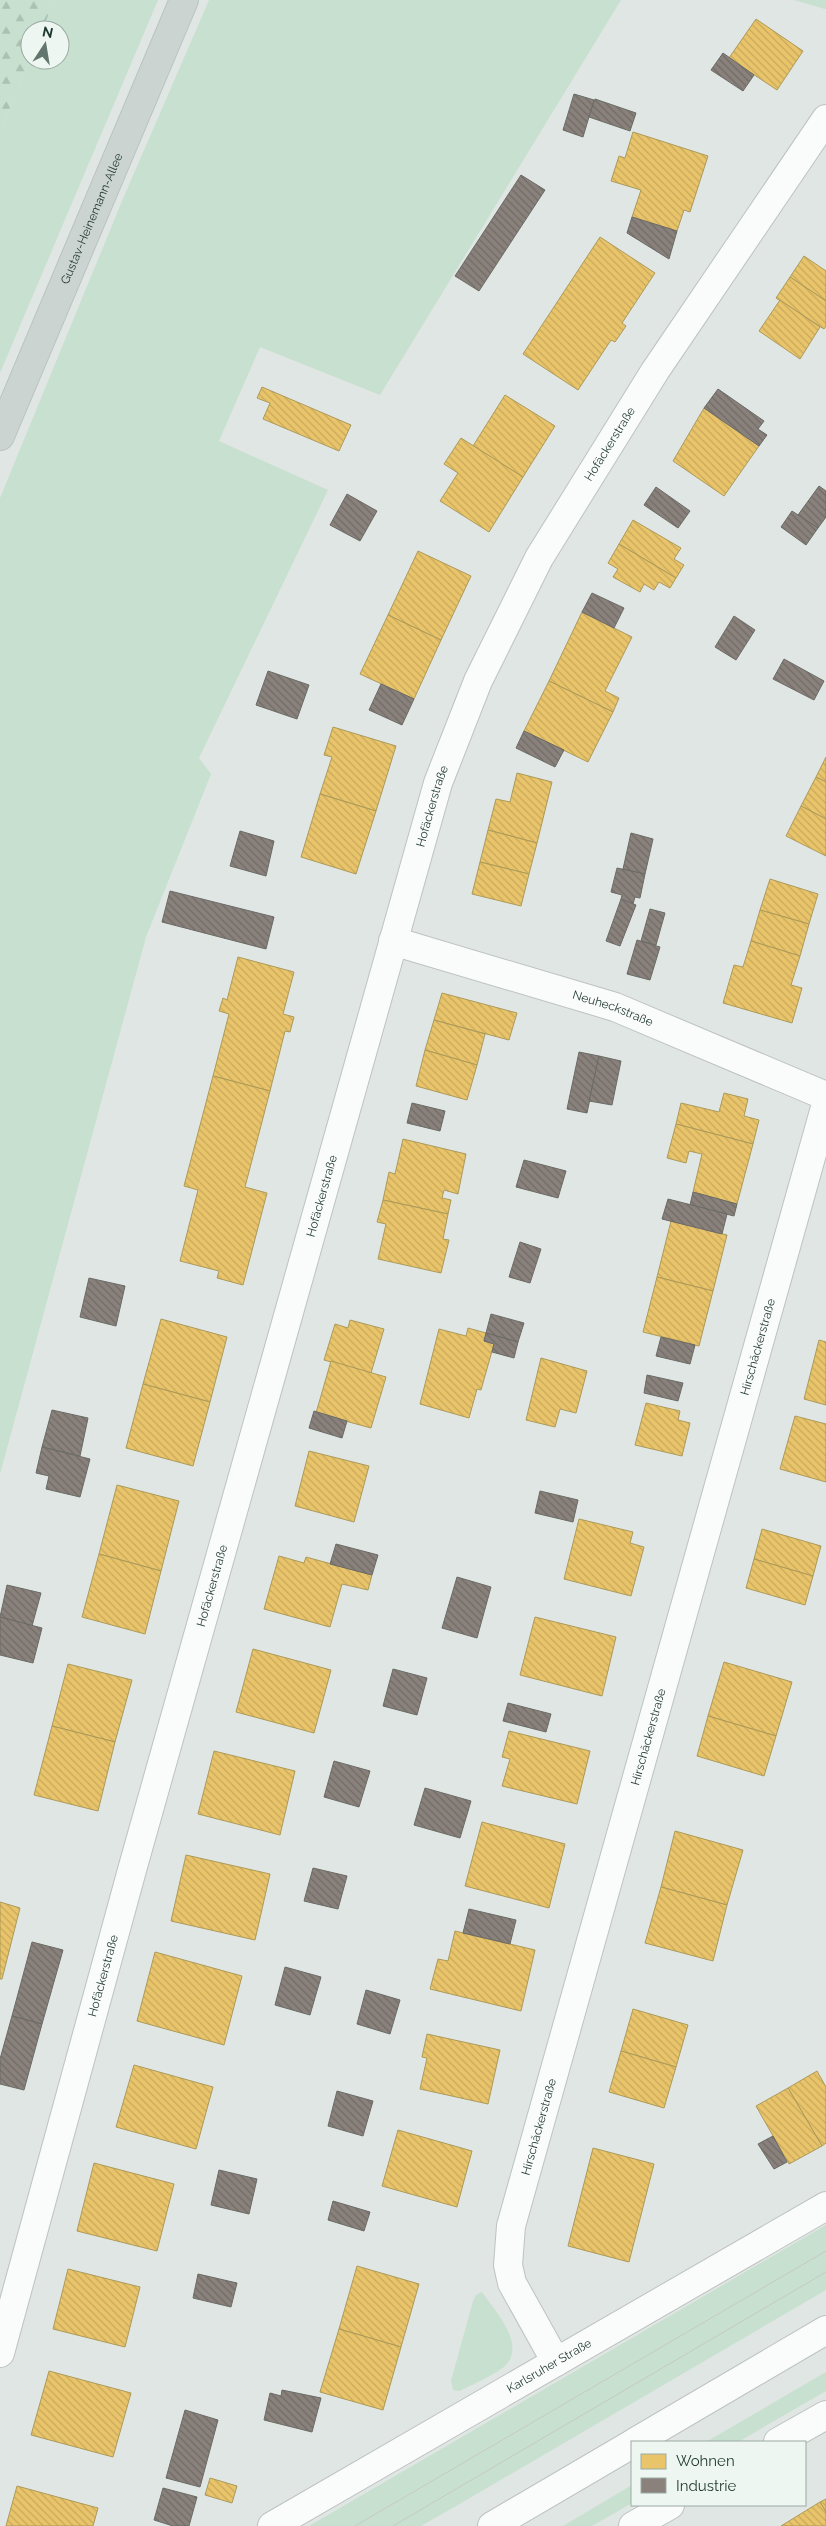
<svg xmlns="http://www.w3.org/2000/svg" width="826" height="2526" font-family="Raleway,sans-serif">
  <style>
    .green { fill: #c8e0cf }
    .forest { fill: url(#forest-firs) }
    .homes { fill: url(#homes-back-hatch); stroke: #ac9a59 }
    .industry { fill: url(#industry-back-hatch); stroke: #6a6b66 }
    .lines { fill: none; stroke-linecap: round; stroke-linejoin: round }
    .minor-casing { stroke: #bdc3c0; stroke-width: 30 }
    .major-casing { stroke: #bac3c0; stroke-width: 30 }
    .minor { stroke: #fafbfb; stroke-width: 28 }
    .major { stroke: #ccd4d1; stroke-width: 28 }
    .tram { stroke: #c5c9c8; stroke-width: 1 }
    .labels { text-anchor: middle; stroke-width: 5; stroke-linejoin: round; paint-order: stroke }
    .street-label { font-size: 12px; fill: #1f3831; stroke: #edf6f1 }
  </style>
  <defs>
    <pattern id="forest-firs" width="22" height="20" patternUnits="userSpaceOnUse" patternTransform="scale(1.25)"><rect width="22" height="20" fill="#c8e0cf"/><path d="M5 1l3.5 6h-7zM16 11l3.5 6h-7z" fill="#abc1b2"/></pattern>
    <pattern id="homes-back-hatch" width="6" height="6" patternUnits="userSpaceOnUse" patternTransform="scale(1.25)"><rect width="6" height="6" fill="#e9c46a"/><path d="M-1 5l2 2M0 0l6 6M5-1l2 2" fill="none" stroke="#c7a95c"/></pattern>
    <pattern id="industry-back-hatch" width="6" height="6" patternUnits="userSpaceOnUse" patternTransform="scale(1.25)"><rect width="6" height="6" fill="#8a817c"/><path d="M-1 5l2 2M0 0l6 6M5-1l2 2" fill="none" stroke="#706b66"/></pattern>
  </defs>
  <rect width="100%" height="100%" fill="#e0e6e3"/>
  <g class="green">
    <path d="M55,0H158L0,373V132L30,59L60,60V30H42Z"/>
    <path d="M209,0H621L380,395L260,347L219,441L328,490L199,758L211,774L146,937L0,1474V498L122,201Z"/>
    <path d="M794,0H826V9H825Z"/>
    <path d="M826,2225V2290L456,2506L421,2526H309Z"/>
    <path d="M482,2292C494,2310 525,2342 507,2364C499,2373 471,2385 460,2391L453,2390L451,2381L473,2301L476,2295Z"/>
    <path d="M826,2372V2391L738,2442H706Z"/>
    <path d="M632,2485V2503L592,2526H563Z"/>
  </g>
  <path class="forest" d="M0,0H55L42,30H30V59L0,132Z"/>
  <g class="homes">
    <path d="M756,19L803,51L777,90L729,58Z"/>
    <path d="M633,132L708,156L690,212L684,210L677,231L632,217L641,190L611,181L619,156L625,158Z"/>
    <path d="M600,237L655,273L622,323L626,326L615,342L611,340L578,390L523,354Z"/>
    <path d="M804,256L826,271V301L790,277Z"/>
    <path d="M790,277L826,301V326L824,329L776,298Z"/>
    <path d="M780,300L820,327L800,359L759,331Z"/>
    <path d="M262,387L351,425L339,451L263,419L270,403L257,398Z"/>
    <path d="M505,395L555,426L523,477L473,446Z"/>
    <path d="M704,408L759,446L724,496L673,461Z"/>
    <path d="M461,438L523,477L489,532L440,501L458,473L444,464Z"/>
    <path d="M633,520L681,548L674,559L684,565L676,578L619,544Z"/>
    <path d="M619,544L676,578L670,588L659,582L654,590L644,584L640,592L613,577L618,569L608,563Z"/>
    <path d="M418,551L471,576L441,640L388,615Z"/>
    <path d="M582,612L632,637L605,691L619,698L613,712L549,681Z"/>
    <path d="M388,615L441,640L414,699L360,674Z"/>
    <path d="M549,681L613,712L588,762L524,731Z"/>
    <path d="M333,727L396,746L376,811L320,794L332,757L324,755Z"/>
    <path d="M826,757V782L816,777Z"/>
    <path d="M517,773L552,782L537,843L488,830L496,799L510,802Z"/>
    <path d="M816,777L826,782V819L801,806Z"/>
    <path d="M320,794L376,811L356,874L301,857Z"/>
    <path d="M801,806L826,819V856L786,836Z"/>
    <path d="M488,830L537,843L529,874L480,862Z"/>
    <path d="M480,862L529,874L521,906L472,894Z"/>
    <path d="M770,879L818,894L809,924L760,910Z"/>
    <path d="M760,910L809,924L800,956L751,941Z"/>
    <path d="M751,941L800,956L791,985L802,988L792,1023L723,1003L734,965L743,967Z"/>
    <path d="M238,957L294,972L283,1014L294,1017L290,1032L285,1031L270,1091L213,1076L229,1014L219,1011L223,998L227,1000Z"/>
    <path d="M442,993L517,1013L509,1040L434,1020Z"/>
    <path d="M434,1020L485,1034L477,1065L425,1050Z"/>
    <path d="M425,1050L477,1065L467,1100L416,1086Z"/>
    <path d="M213,1076L270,1091L245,1187L267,1193L243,1285L217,1278L219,1271L180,1261L198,1190L184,1186Z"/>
    <path d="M724,1093L748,1099L744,1116L759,1120L753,1144L676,1124L681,1103L719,1112Z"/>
    <path d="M676,1124L753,1144L737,1204L693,1192L702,1154L689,1151L686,1163L667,1158Z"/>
    <path d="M403,1139L466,1154L458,1194L444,1190L442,1198L451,1200L448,1214L383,1200L389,1172L395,1174Z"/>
    <path d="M383,1200L448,1214L443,1239L449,1240L441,1273L378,1259L386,1224L377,1222Z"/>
    <path d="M671,1221L727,1235L713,1291L657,1277Z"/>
    <path d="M657,1277L713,1291L699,1346L643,1332Z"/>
    <path d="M161,1319L227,1337L210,1402L143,1384Z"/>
    <path d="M350,1320L384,1329L371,1373L324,1360L335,1324L348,1328Z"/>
    <path d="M468,1328L486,1333L484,1341L494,1344L481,1390L477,1389L469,1418L420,1404L439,1329L466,1336Z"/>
    <path d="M819,1340L826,1342V1405L804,1399Z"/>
    <path d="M541,1358L587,1371L576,1413L560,1409L555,1427L526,1420Z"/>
    <path d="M331,1361L386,1377L371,1428L316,1413Z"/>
    <path d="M143,1384L210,1402L193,1466L126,1448Z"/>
    <path d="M646,1403L680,1411L678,1420L690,1423L682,1456L635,1445Z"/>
    <path d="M795,1416L826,1424V1482L780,1469Z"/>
    <path d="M309,1451L369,1466L354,1522L295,1506Z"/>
    <path d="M117,1485L179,1501L161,1571L99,1554Z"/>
    <path d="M579,1519L633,1532L630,1543L644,1547L631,1596L564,1579Z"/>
    <path d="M762,1529L821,1546L813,1576L754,1559Z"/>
    <path d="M99,1554L161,1571L145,1634L82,1617Z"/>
    <path d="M279,1556L304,1563L306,1557L372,1575L368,1590L342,1584L330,1627L264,1609Z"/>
    <path d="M754,1559L813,1576L805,1605L746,1588Z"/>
    <path d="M535,1617L616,1637L602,1696L520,1675Z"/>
    <path d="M253,1649L331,1670L314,1733L236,1712Z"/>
    <path d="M724,1662L792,1682L776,1736L708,1716Z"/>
    <path d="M68,1664L132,1680L115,1742L52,1726Z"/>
    <path d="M708,1716L776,1736L764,1776L697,1756Z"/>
    <path d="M52,1726L115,1742L98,1811L34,1795Z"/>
    <path d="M509,1731L590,1751L577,1804L502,1786L510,1759L502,1757Z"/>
    <path d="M214,1751L295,1771L280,1835L198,1814Z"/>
    <path d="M482,1822L565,1844L549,1908L465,1886Z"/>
    <path d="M675,1831L743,1850L727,1905L661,1887Z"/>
    <path d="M186,1855L270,1874L255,1940L171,1921Z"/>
    <path d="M661,1887L727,1905L713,1961L645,1943Z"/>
    <path d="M0,1902L20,1908L2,1979H0Z"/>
    <path d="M455,1931L535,1950L521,2011L430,1989L438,1959L448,1961Z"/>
    <path d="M155,1952L242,1976L224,2045L137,2021Z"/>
    <path d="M633,2009L688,2025L676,2067L621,2051Z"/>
    <path d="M427,2034L500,2050L488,2104L420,2089L427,2058L422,2057Z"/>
    <path d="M621,2051L676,2067L664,2108L609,2092Z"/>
    <path d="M134,2065L213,2087L196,2149L116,2127Z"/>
    <path d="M817,2071L826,2087V2143L822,2146L788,2088Z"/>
    <path d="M788,2088L822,2146L789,2164L756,2106Z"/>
    <path d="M398,2130L472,2151L457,2207L382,2186Z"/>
    <path d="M593,2148L654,2164L629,2262L568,2246Z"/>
    <path d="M94,2163L174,2184L157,2251L77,2231Z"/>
    <path d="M357,2266L419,2284L401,2347L339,2329Z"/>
    <path d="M68,2269L140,2287L125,2347L53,2329Z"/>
    <path d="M339,2329L401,2347L383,2410L320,2392Z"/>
    <path d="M49,2371L131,2393L113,2457L31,2435Z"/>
    <path d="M210,2478L237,2486L232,2503L205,2495Z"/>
    <path d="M17,2486L98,2508L93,2526H6Z"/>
    <path d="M826,2499V2512L820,2502Z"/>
    <path d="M820,2502L826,2512V2526H781Z"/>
  </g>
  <g class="industry">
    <path d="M723,53L754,75L743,91L711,70Z"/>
    <path d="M574,94L594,100L583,137L563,130Z"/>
    <path d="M595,99L636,113L630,131L589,117Z"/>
    <path d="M521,175L545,190L479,291L455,276Z"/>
    <path d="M632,217L677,231L669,259L627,233Z"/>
    <path d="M718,389L764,421L758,429L767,435L759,446L704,408Z"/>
    <path d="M819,486L826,491V517L818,528L798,515Z"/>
    <path d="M656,487L690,511L678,528L644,505Z"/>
    <path d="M347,494L377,511L360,541L330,525Z"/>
    <path d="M792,511L818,528L806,545L781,527Z"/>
    <path d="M592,593L624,608L614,628L582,612Z"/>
    <path d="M734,616L755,630L736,660L715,647Z"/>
    <path d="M784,659L824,681L814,700L773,679Z"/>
    <path d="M268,671L309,685L297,719L256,705Z"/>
    <path d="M381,684L414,699L402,725L369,710Z"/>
    <path d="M524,731L564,750L555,767L516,748Z"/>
    <path d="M240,831L274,841L266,876L230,866Z"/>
    <path d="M631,833L653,839L645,874L623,869Z"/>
    <path d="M617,868L645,874L640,898L635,897L633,904L621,899L622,895L611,892Z"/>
    <path d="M170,891L274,917L266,949L162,922Z"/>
    <path d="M621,899L636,905L620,946L606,941Z"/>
    <path d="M650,909L665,913L656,945L641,941Z"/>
    <path d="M637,940L660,947L650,980L627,974Z"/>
    <path d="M579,1052L599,1056L587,1113L567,1109Z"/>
    <path d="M599,1056L621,1061L612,1105L589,1101Z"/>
    <path d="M412,1103L445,1111L440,1131L407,1123Z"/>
    <path d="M524,1160L566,1171L558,1198L516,1187Z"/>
    <path d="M693,1192L737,1204L734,1216L690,1205Z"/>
    <path d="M668,1199L727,1214L722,1234L662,1219Z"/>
    <path d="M520,1242L541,1249L530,1283L509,1277Z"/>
    <path d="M89,1278L125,1286L116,1326L80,1317Z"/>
    <path d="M491,1314L524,1323L518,1342L486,1333Z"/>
    <path d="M486,1333L518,1342L514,1358L492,1352L494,1344L484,1341Z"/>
    <path d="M661,1337L695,1345L690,1364L656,1356Z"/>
    <path d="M647,1375L683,1383L678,1401L644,1393Z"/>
    <path d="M52,1410L88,1418L80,1456L42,1447Z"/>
    <path d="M314,1411L347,1421L342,1438L309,1428Z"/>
    <path d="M42,1447L90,1459L80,1497L46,1489L49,1476L36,1473Z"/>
    <path d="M540,1491L578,1500L573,1522L535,1513Z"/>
    <path d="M336,1544L378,1555L372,1575L330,1564Z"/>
    <path d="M457,1577L491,1587L477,1638L442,1628Z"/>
    <path d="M7,1585L41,1593L32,1626L0,1617Z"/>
    <path d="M0,1617L42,1628L33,1663L0,1655Z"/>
    <path d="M393,1669L427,1678L417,1715L383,1706Z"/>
    <path d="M508,1703L551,1714L546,1732L503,1721Z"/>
    <path d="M334,1761L370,1771L359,1807L324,1797Z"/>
    <path d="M425,1788L471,1801L460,1838L414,1825Z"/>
    <path d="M313,1868L347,1876L338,1909L304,1901Z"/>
    <path d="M469,1909L516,1920L510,1944L463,1933Z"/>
    <path d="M32,1942L63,1950L42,2024L12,2016Z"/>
    <path d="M285,1967L321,1977L310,2015L275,2005Z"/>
    <path d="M366,1990L400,2000L390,2034L357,2024Z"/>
    <path d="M12,2016L42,2024L24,2090L0,2084V2059Z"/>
    <path d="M337,2091L373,2101L363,2136L328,2126Z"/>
    <path d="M773,2136L787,2162L774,2169L758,2144Z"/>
    <path d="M219,2170L257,2179L249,2214L211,2205Z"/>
    <path d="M333,2201L370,2212L364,2231L328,2220Z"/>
    <path d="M198,2274L237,2283L231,2307L193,2298Z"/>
    <path d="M282,2390L321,2398L312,2432L264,2420L270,2393L281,2396Z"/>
    <path d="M185,2410L218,2420L200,2487L166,2478Z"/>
    <path d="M163,2488L197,2497L189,2526H173L154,2520Z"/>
  </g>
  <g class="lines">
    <g class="minor-casing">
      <g id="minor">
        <path id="s1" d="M393,941L615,1007L826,1096"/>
        <path id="s2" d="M0,2353L132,1870L438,783L478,681L539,558L655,371L826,119"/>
        <path id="s3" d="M556,2362L512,2283L508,2265L511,2226L826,1104"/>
        <path d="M635,2442L826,2330"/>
        <path d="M778,2442L826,2415"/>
        <path id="s4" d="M272,2526L826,2206"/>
        <path d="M492,2526L632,2444"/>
        <path d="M633,2526L670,2505"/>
      </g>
    </g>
    <g class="major-casing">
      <g id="major">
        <path id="s5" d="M0,436L184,0"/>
      </g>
    </g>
    <use href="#minor" class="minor"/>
    <use href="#major" class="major"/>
    <g class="tram">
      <path d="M355,2526L826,2251"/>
      <path d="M393,2526L826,2272"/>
    </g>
  </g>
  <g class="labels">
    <g class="street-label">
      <text dy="4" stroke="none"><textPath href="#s5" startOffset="236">Gustav-Heinemann-Allee</textPath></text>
      <text dy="4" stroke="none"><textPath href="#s2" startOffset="2011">Hofäckerstraße</textPath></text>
      <text dy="4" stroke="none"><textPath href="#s2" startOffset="1606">Hofäckerstraße</textPath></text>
      <text dy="4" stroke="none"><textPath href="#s1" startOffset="230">Neuheckstraße</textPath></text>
      <text dy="4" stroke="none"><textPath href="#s2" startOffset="1201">Hofäckerstraße</textPath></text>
      <text dy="4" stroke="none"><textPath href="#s3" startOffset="1061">Hirschäckerstraße</textPath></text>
      <text dy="4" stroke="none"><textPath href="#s2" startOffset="796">Hofäckerstraße</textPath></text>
      <text dy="4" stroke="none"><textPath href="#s3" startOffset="656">Hirschäckerstraße</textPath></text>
      <text dy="4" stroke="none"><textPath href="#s2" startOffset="391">Hofäckerstraße</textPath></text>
      <text dy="4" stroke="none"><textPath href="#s3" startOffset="251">Hirschäckerstraße</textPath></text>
      <text dy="4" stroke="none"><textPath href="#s4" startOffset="320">Karlsruher Straße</textPath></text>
    </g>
  </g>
  <rect x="631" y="2441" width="175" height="65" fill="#edf6f1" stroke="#9baaa4"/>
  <rect x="641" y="2454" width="25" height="15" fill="#e9c46a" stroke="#9baaa4"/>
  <text x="676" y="2466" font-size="15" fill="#1f3831">Wohnen</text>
  <rect x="641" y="2478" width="25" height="15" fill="#8a817c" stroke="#9baaa4"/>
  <text x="676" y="2491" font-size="15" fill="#1f3831">Industrie</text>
  <g transform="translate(45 45) rotate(12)"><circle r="24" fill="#edf6f1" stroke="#9baaa4"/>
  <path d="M0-4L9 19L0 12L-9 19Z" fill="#63756f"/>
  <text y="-8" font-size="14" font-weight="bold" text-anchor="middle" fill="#1f3831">N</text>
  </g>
</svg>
